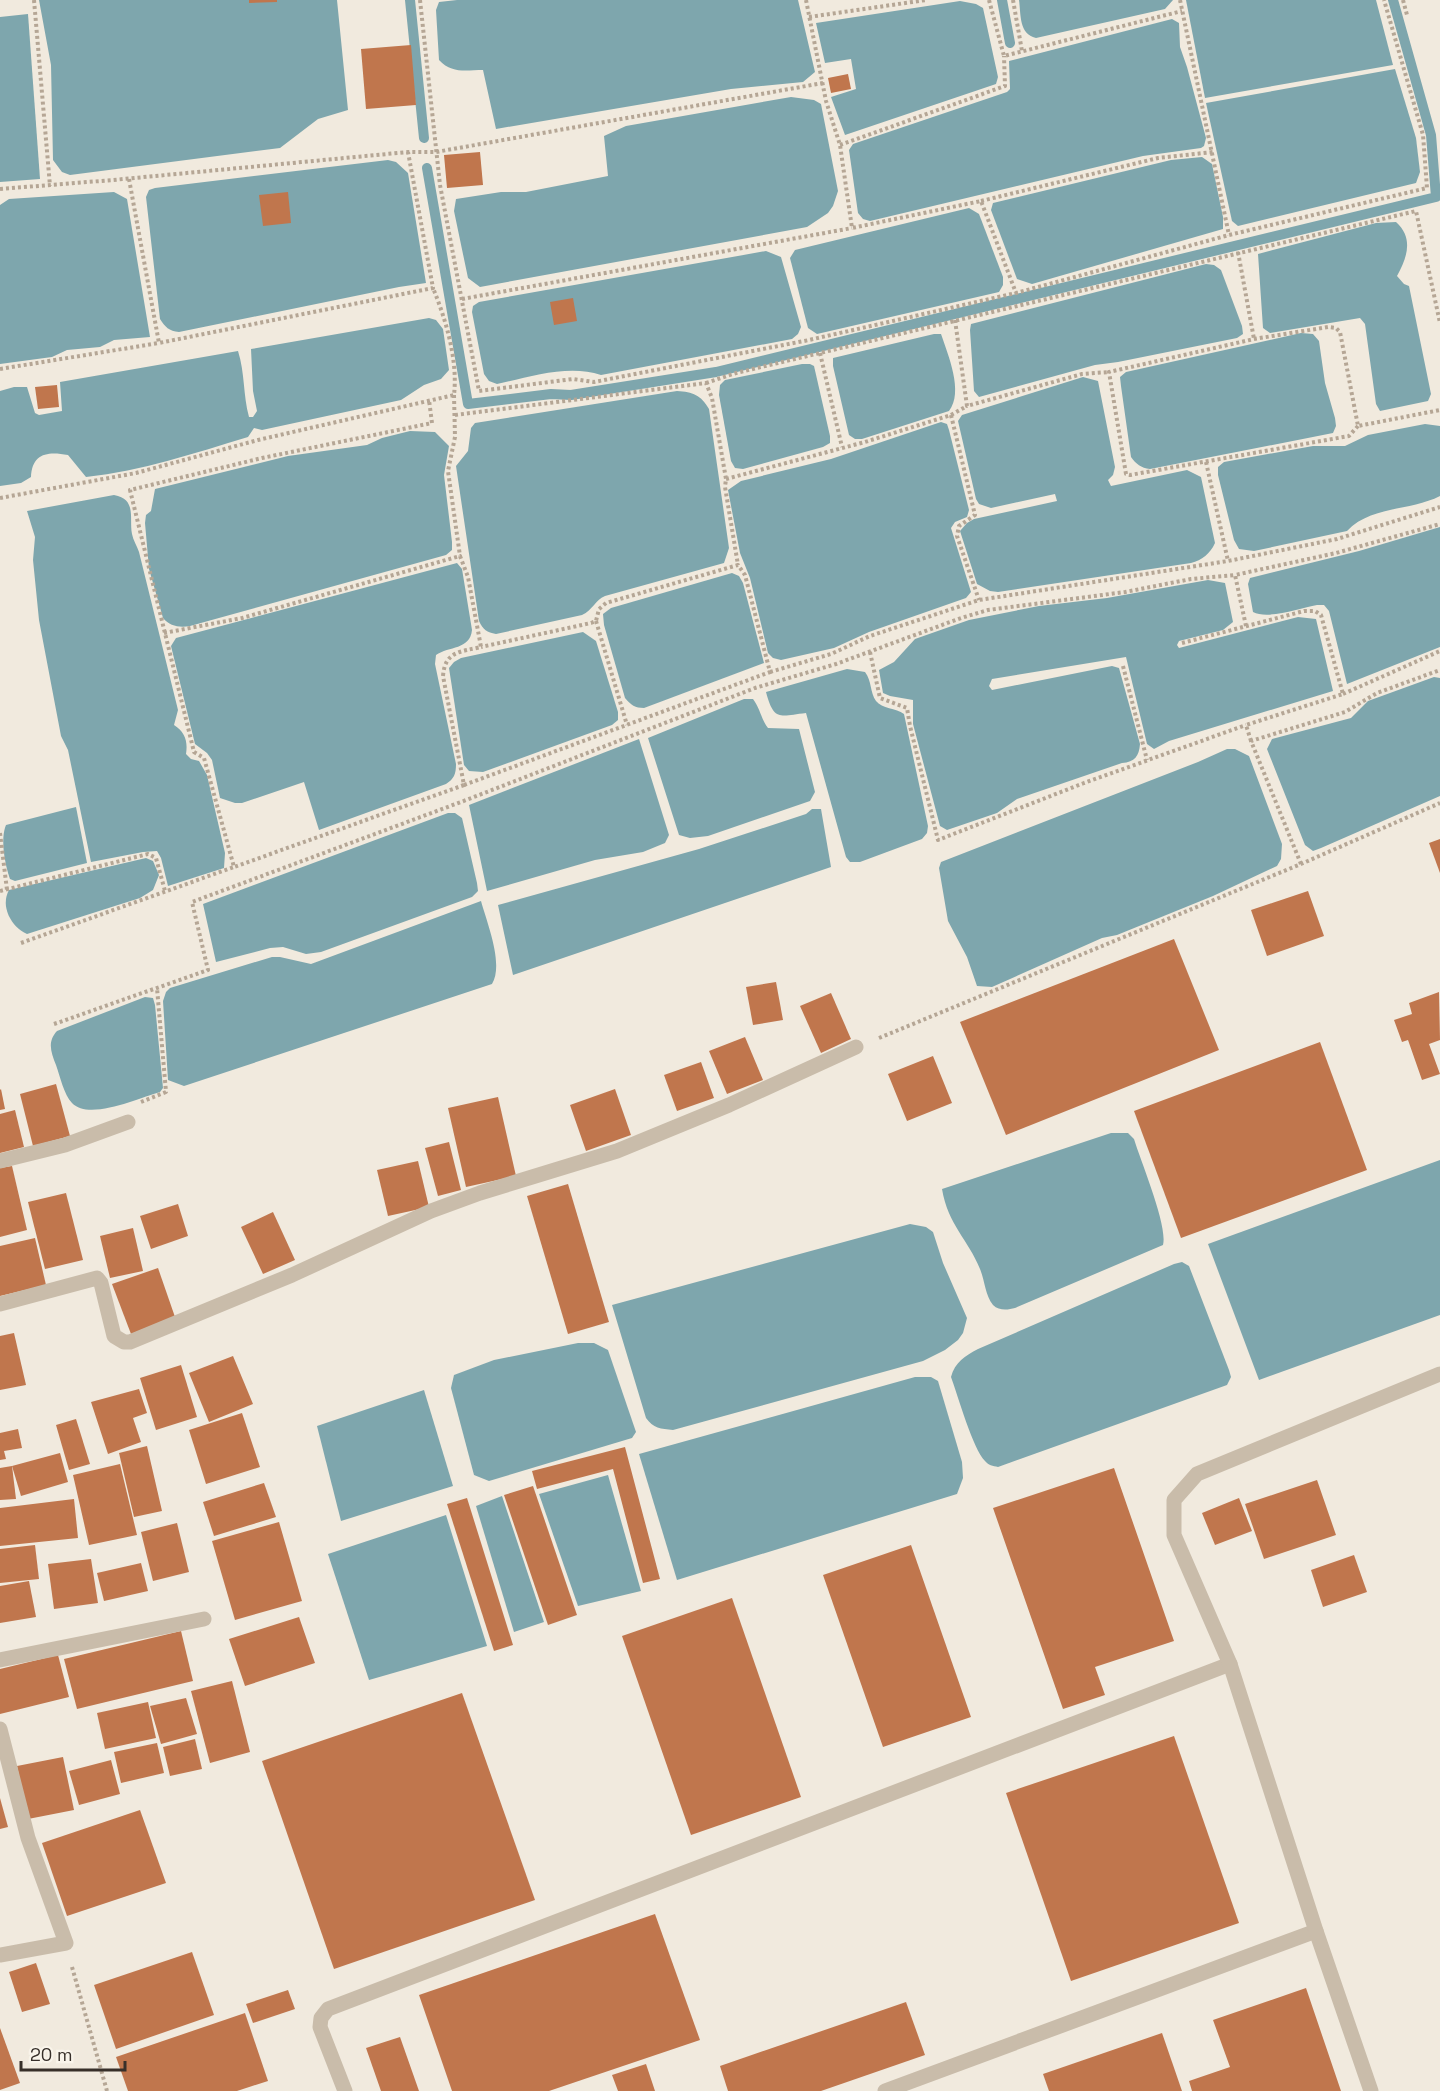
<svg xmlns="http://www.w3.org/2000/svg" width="1440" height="2091" font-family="'Space Grotesk',sans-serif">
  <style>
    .water { fill: #7ea6ad }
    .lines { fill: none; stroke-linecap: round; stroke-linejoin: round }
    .stream { stroke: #7ea6ad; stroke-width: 10 }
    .building { fill: #c0764d }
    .path { stroke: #b5a695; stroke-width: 4; stroke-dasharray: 3 3; stroke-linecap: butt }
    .service { stroke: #c9bcaa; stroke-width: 15 }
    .minor { stroke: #c9bcaa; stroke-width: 15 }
  </style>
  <rect width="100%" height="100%" fill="#f1eade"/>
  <g class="water">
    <path d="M39,0H337L348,110L318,119L280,148L70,175L62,172L53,160L51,65Z"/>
    <path d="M457,0H798L815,72L803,82L731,89L496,129L483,70C466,70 452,74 439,60L436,10L439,2Z"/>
    <path d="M1019,0H1173L1165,9L1036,38C1019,34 1021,15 1019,0Z"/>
    <path d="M1186,0H1376L1393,65L1205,98Z"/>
    <path d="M960,1L976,4L983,8L998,77L996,84L845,135L831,97L856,89L851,59L825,63L816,23Z"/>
    <path d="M28,14L40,179L0,182V17Z"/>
    <path d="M1172,19L1179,23L1180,47L1187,67L1206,138L1204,146L1201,148L1143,156L870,221L863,219L858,213L849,150L853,144L1007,92L1010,89L1009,61Z"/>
    <path d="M1395,69L1416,138L1420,172L1416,183L1238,226L1232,221L1206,103Z"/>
    <path d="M791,97L814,100L821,104L838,191L833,206L828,213L807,227L480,287L468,278L454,211L456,199L501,192H526L608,176L604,136L626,126Z"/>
    <path d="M1202,157L1212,164L1223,217V229L1032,284L1017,279L991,210L993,203L1171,160Z"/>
    <path d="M388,160L396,162L408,173L426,283L399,287L179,332C169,331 165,327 160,319L146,197L149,190L155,188Z"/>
    <path d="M114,192L127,199L150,337L114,340L100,347L67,350L52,357L0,364V205L9,199Z"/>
    <path d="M969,208L979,214L1003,277V285L999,292L817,334L808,328L790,258L795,250Z"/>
    <path d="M1396,222C1414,238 1407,258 1397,276L1404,284L1409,286L1431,394L1428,401L1380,411L1376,404L1365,324L1360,318L1270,333L1263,328L1258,254L1376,223Z"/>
    <path d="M766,251L781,257L801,327L798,334L792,339L601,375C568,364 530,377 497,384L489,381L484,374L472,312L473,306L479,302Z"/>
    <path d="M1206,264L1214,265L1221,270L1242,326L1243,334L1237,338L1118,362L1095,365L979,397L974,391L970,330L971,324Z"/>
    <path d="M429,318L436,320L443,329L449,370L441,379L424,385L401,400L262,430L254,428L248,437C195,453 142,471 86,477L68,455C48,451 32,453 31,477L21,483L0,486V391L14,387H27L35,413L39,415L62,411L60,382L238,351C245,373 243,395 249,417H253L257,411L253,391L251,349Z"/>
    <path d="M1301,333L1313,334L1319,341L1325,383L1335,418L1336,426L1333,433L1150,469C1141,468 1136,464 1131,457L1121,386L1120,377L1126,372Z"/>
    <path d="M934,334H941C948,355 964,392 949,411L862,439H855L849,435L833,366V358Z"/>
    <path d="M802,364H810L814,366L830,436V443L823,447L743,469L735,468L731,461L719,395L720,385L725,380Z"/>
    <path d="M1083,377L1098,381L1115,467L1113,475L1108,480L1111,486L1187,470L1201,477L1215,543C1210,554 1202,560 1191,563L998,592L990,591L977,584L960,531L967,523L974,519L1057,501L1055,494L991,508L979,504L976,499L958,421L962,415Z"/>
    <path d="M677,391C693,392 701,395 709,409L729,548L724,563L605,596C595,600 593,610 582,615L496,634C487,632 483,630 479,621L456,466L468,451L471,428L475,423Z"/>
    <path d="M941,422L947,424L949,430L969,510L967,517L955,522L951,528L971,592L966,598L869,632L834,648L781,660L773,658L768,653L750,578L740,553L728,490L741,481L831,459Z"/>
    <path d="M1425,424L1440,426V496C1411,511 1370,506 1347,531L1254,551L1239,549L1234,540L1218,475V467L1224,462L1313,446H1345L1368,435Z"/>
    <path d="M410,431L435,432L449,446L444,475L452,542V550L446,555L190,626C179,628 170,626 163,618L149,569L145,523L146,515L151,511L155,489L288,456L367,445L382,438Z"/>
    <path d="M114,495C137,499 129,518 132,534C133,540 137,546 139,552L178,710L174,725C185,732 188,741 186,754L191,759L199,761L207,775L225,853L224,868L168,886L161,858L157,851L143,852L91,862L68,750L61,736L39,620L33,560L35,537L27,511Z"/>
    <path d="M1440,527V647L1347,684L1329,611L1324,605H1317C1300,608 1268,620 1253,612L1248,584L1250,578L1359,551Z"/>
    <path d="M457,563L462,569L472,630C470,650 449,646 436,655L435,664L456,764C456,774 454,779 446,784L319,830L304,782L242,803H235L220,798L212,760L207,753L195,744L171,646L176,638Z"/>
    <path d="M732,573L739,576L743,583L764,663L644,708C635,708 631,705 625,698L604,625L603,614L611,608Z"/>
    <path d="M1208,580L1225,583L1233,622L1223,630L1179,641L1177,645L1179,648L1298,617L1316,619L1333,691L1169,741L1154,749L1147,744L1126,657L992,679L989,686L992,690L1112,666L1119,668L1140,744C1139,756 1135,762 1122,763L1017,799L997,813L947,830L940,826L913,724V700L890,696L883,693L879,670L894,662L915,639L969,620L1039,606L1107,598Z"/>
    <path d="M583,632L596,641L618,712V720L612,725L483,772L469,771L464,765L449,668L454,662L461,658Z"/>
    <path d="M847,669L865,672C872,681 870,693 876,701C882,709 896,708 904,714L928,826L927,833L922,839L860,862H850L846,857L806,713C780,716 774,722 766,692Z"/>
    <path d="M1434,677L1440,678V796L1321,848L1313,851L1305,845L1267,749L1272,739L1351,718L1368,701Z"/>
    <path d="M744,699H753C760,708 761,719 768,728L799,729L815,792L810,801L708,836L690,838L679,835L648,738Z"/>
    <path d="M639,739L669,835L665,843L643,852L595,860L487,891L469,805Z"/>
    <path d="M1227,749H1235L1249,756L1282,844L1281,859L1277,866L1213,896L1117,935L1102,938L992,987L977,986L967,957L948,921L939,868L941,862L1198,762Z"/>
    <path d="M76,807L87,863L15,881L10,879C5,865 0,839 6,825Z"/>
    <path d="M812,809H821L831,867L513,975L498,905L699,849L806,814Z"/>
    <path d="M448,813H455L462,818L477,883L478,891L472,897L321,952L306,954L283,947L270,948L216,962L203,904Z"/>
    <path d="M146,858L153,861L159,875L153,890L140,898L27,934C11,927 0,906 9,890Z"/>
    <path d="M481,901C487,923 504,964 492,984L184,1086L168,1080L163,1001L166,992L170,988L272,957H280L311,964Z"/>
    <path d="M145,997L153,998L155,1005L163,1088L160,1092C139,1098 89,1121 72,1103C64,1095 60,1076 56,1065C51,1052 47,1042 57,1031Z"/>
    <path d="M1111,1133H1128L1134,1139C1141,1162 1168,1226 1163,1245L1015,1308C1008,1310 999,1311 993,1305C985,1295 985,1281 980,1269C968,1239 948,1225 942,1189Z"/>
    <path d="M1440,1160V1315L1259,1380L1208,1244Z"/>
    <path d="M910,1224L926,1227L933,1232L943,1263L967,1318L963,1333L958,1340L945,1350L923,1361L673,1430C661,1429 653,1428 646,1418L612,1305Z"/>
    <path d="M1182,1262L1189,1266L1229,1370L1231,1377L1227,1385L998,1467C993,1466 988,1465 985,1461C973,1449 958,1396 951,1377C955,1362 965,1356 978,1349L1174,1264Z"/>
    <path d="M578,1343H594L608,1350L636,1432L632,1438L489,1481L474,1475L451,1388L454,1375L494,1360Z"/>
    <path d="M915,1377H931L938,1381L962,1462L963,1478L957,1494L677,1580L639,1454Z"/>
    <path d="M424,1390L453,1486L341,1521L317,1426Z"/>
    <path d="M608,1475L641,1591L578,1606L539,1494Z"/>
    <path d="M502,1496L544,1622L514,1632L476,1506Z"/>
    <path d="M446,1515L487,1646L369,1680L328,1554Z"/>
  </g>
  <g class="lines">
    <g class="stream">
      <path d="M410,0L424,138"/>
      <path d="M1002,0L1010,43"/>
      <path d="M427,168L468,404L551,394L571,395L716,372L1436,197L1431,135L1393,0"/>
    </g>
  </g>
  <g class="building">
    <path d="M249,0H277V2L249,3Z"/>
    <path d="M411,45L416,105L366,109L361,49Z"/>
    <path d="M848,74L851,89L831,93L828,78Z"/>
    <path d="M480,152L483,185L447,188L444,155Z"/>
    <path d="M288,192L291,223L263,226L259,195Z"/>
    <path d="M573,298L577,321L554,325L550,302Z"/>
    <path d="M57,385L59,407L38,409L35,387Z"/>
    <path d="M1440,839V873L1429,843Z"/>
    <path d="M1308,891L1324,936L1267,956L1251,910Z"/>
    <path d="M1174,939L1219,1050L1006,1135L960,1022Z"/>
    <path d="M776,982L783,1020L753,1025L746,987Z"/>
    <path d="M1439,992L1440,1040L1429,1044L1440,1074L1422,1080L1408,1040L1402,1042L1394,1020L1412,1014L1409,1003Z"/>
    <path d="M831,993L851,1039L821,1053L800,1006Z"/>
    <path d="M745,1037L763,1080L727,1094L709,1051Z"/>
    <path d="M1320,1042L1367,1170L1181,1238L1134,1111Z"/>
    <path d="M933,1056L952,1103L907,1121L888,1074Z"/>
    <path d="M701,1062L714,1098L677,1111L664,1075Z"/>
    <path d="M56,1084L70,1136L33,1146L20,1094Z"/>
    <path d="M1,1089L5,1109L0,1110V1090Z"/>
    <path d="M615,1089L631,1135L586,1151L570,1105Z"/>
    <path d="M498,1097L516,1176L466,1187L448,1108Z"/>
    <path d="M15,1110L24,1147L0,1153V1114Z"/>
    <path d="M449,1142L461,1190L438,1196L425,1148Z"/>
    <path d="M418,1161L429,1207L388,1216L377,1170Z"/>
    <path d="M12,1166L27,1230L0,1237V1168Z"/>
    <path d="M568,1184L609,1322L568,1334L527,1196Z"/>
    <path d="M66,1193L83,1260L45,1269L28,1202Z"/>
    <path d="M178,1204L188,1236L151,1249L140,1216Z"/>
    <path d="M273,1212L295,1260L263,1274L241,1227Z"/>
    <path d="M133,1228L143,1271L110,1278L100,1236Z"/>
    <path d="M35,1238L46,1285L0,1296V1246Z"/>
    <path d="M158,1268L175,1317L131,1334L112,1284Z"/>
    <path d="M14,1333L26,1385L0,1390V1336Z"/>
    <path d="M233,1356L253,1404L209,1422L189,1373Z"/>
    <path d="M181,1365L197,1417L156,1430L140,1378Z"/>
    <path d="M139,1389L147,1413L133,1418L141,1442L108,1454L91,1402Z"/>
    <path d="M242,1413L260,1467L206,1484L189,1430Z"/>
    <path d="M76,1419L90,1464L69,1470L56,1425Z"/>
    <path d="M18,1429L22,1448L4,1451L6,1459L0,1460V1433Z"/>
    <path d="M147,1446L162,1511L134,1517L119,1453Z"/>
    <path d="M625,1447L660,1579L643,1583L613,1469L537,1489L532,1471Z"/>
    <path d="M60,1453L68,1482L21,1496L12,1466Z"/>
    <path d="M120,1464L137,1535L89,1545L73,1475Z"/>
    <path d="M12,1466L16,1499L0,1500V1468Z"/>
    <path d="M1114,1468L1174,1641L1095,1667L1105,1695L1063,1709L993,1508Z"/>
    <path d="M1317,1480L1336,1535L1264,1559L1245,1504Z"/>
    <path d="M264,1483L276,1517L214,1536L203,1502Z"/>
    <path d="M533,1486L577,1615L548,1625L504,1495Z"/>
    <path d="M467,1498L513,1645L494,1651L447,1504Z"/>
    <path d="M1239,1498L1252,1531L1215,1545L1202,1513Z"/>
    <path d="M74,1499L78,1538L0,1546V1508Z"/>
    <path d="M279,1522L302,1601L235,1620L212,1541Z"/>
    <path d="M177,1523L189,1572L153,1581L141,1532Z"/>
    <path d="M35,1545L39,1579L0,1583V1549Z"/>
    <path d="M911,1545L971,1717L883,1747L823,1575Z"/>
    <path d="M1354,1555L1367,1592L1323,1607L1311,1570Z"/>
    <path d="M91,1559L98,1603L54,1609L48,1564Z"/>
    <path d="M141,1563L148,1591L104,1601L97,1573Z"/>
    <path d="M29,1581L36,1617L0,1623V1586Z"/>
    <path d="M732,1598L801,1797L691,1835L622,1636Z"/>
    <path d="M299,1617L315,1663L245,1686L229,1639Z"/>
    <path d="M181,1631L193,1681L77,1709L64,1659Z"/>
    <path d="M58,1655L69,1697L0,1714V1669Z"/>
    <path d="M232,1681L250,1752L210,1763L191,1691Z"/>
    <path d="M462,1693L535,1900L334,1969L262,1761Z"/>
    <path d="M186,1698L197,1734L161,1744L150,1706Z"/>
    <path d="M148,1702L156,1738L105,1749L97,1713Z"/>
    <path d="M1174,1736L1239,1923L1071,1981L1006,1793Z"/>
    <path d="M195,1739L202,1769L170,1776L163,1747Z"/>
    <path d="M157,1743L164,1773L121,1783L114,1752Z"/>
    <path d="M63,1757L74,1810L28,1819L17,1766Z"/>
    <path d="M111,1760L120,1794L79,1805L69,1771Z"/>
    <path d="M0,1798L8,1827L0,1829Z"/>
    <path d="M140,1810L166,1883L67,1916L42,1843Z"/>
    <path d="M655,1914L700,2040L549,2091H452L419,1995Z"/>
    <path d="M192,1952L214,2015L116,2049L94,1985Z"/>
    <path d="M36,1963L50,2004L22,2012L9,1972Z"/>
    <path d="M1306,1988L1341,2091H1192L1189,2081L1230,2067L1213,2020Z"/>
    <path d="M288,1990L295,2009L253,2023L246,2004Z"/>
    <path d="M906,2002L925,2055L821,2091H728L720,2066Z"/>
    <path d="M245,2013L268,2081L237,2091H128L116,2057Z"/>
    <path d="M0,2028L20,2083L0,2090Z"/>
    <path d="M1162,2033L1182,2091H1049L1043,2074Z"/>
    <path d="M400,2037L419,2091H381L366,2048Z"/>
    <path d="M646,2064L655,2091H618L612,2075Z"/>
  </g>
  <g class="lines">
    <g class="path">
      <path d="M34,0L50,186"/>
      <path d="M420,0L440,185L479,391L573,379L594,382L809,340L1016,293L1229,235L1427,188L1423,135L1384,0"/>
      <path d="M806,0L826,101L840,145L852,228L981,201L1016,293"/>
      <path d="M989,0L1004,56L1182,11"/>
      <path d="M1013,0L1022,51"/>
      <path d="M1180,0L1229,235"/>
      <path d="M1403,0L1407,15"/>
      <path d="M809,17L926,0"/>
      <path d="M840,145L1005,86L1004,56"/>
      <path d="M129,179L159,343L433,288L408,152"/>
      <path d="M0,189L113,180L408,152H436L823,83"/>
      <path d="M981,201L1158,158L1213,152"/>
      <path d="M1238,252L1254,339"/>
      <path d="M462,299L852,228"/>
      <path d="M955,320L967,406L1082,374L1109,372"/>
      <path d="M820,353L842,447"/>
      <path d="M0,369L159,343"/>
      <path d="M706,383L736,373L820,353L1416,211L1440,323"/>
      <path d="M454,395L455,437L448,471L460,556"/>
      <path d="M455,415L706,383L712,398L726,479L725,487L738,565"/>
      <path d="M951,415L975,515L959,526L957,536L979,600"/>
      <path d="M1358,426L1349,436L1130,475L1126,474L1109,372L1254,339L1328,327L1336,328L1340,332L1358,426L1440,410"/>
      <path d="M1206,462L1228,561"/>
      <path d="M726,479L865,442L951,415L967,406"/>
      <path d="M0,498L136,473L258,440L454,395C458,360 446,320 433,288"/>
      <path d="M596,621L627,725"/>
      <path d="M1246,626L1235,575L1336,553L1440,524"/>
      <path d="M164,633L242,618L460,556L468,577L481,647C460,652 445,651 443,676L464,785L234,867"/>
      <path d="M1182,643L1304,611H1315L1321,615L1343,694L1246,725L1251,741"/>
      <path d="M870,652L880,698L907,708L910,726L938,840L1084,783L1246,725"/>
      <path d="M1123,666L1147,760"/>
      <path d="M770,672L831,654L870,636L979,600L1228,561L1337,539L1440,507"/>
      <path d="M1343,694L1440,651"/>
      <path d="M464,785L770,672L745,575L738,565L606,603L599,609L596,621L591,623L481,647"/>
      <path d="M0,833L7,890"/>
      <path d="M1301,864L1251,741L1345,712L1377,693L1440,670"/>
      <path d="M0,891L148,854L156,858L165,891"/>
      <path d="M21,943L234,867L204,758L194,752L130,490L262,458L432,423L429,400"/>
      <path d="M54,1024L208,970L192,902L461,802L755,688L836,664L961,618L988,610L1125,592L1191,579L1235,575"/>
      <path d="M879,1038L1301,864L1440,803"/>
      <path d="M141,1102L166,1092L157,988"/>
      <path d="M72,1967L107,2091"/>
    </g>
    <g class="service">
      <path d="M345,2091L320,2027L321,2018L328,2009L1230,1664"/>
      <path d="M885,2091L1316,1931"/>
      <path d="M1371,2091L1316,1931L1230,1664L1174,1535V1500L1197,1474L1440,1374"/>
    </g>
    <g class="minor">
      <path d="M0,1161L65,1145L128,1122"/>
      <path d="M0,1304L97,1278L101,1283L114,1336L124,1342H130L292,1275L431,1211L480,1193L617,1151L729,1105L856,1047"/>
      <path d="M0,1660L204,1619"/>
      <path d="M0,1729L28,1838L66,1943L0,1955"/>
    </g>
  </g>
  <path d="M21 2061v9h104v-9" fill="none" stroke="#372f29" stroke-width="3"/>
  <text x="30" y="2061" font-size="18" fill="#372f29" stroke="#f9f4ea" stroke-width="4.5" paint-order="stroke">20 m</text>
</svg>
